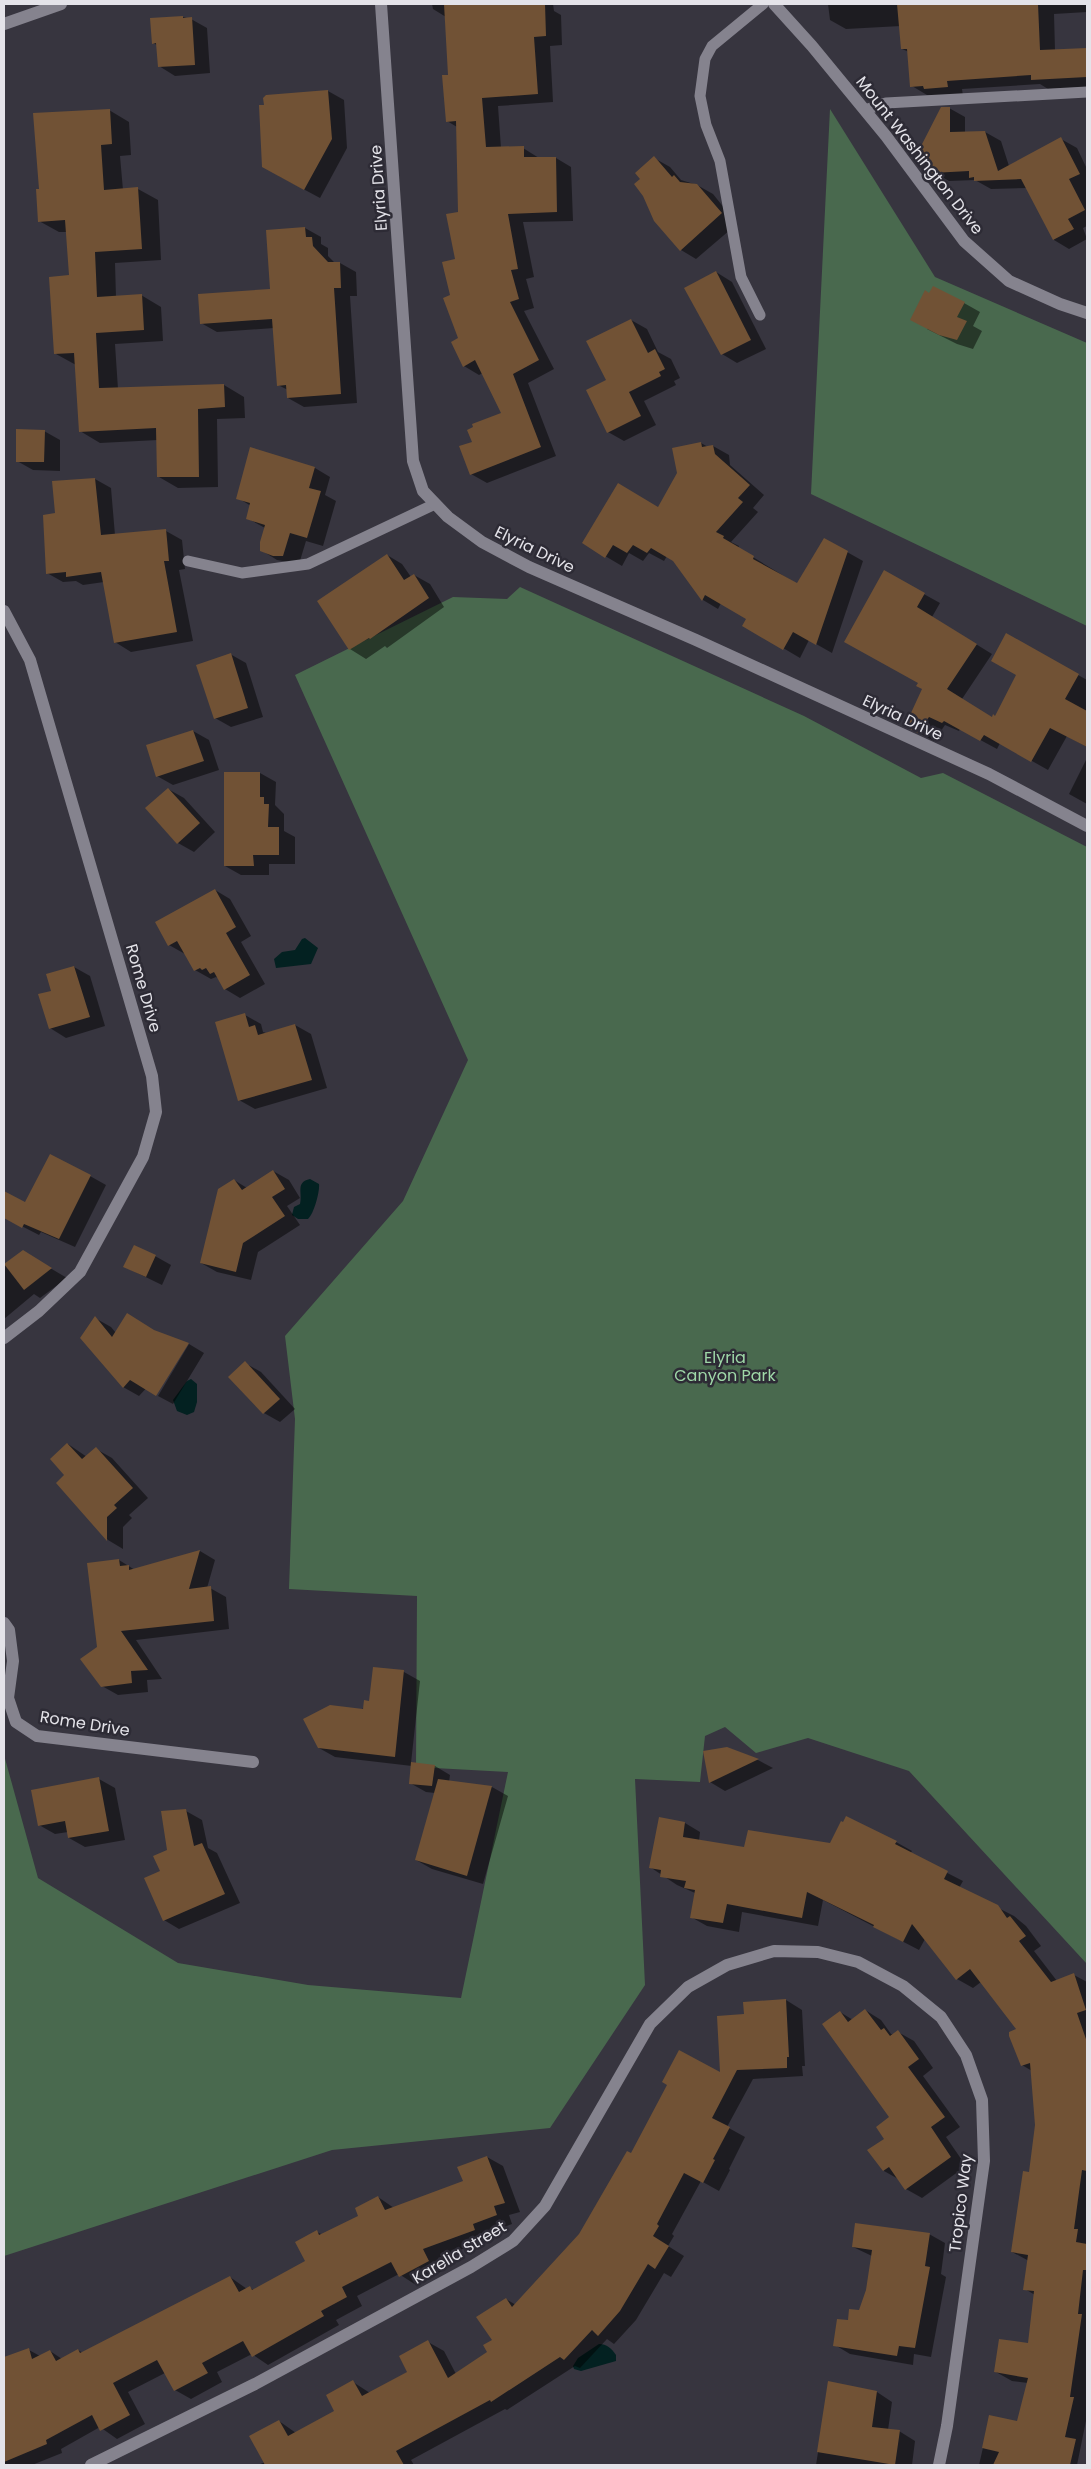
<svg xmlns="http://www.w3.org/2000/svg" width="1091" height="2469" font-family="Poppins,sans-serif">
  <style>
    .green { fill: #49694e }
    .water { fill: #032121 }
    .shadow { fill: #0007 }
    .building { fill: #715235 }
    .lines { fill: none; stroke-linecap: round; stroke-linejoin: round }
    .service { stroke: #85838e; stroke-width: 11 }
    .minor { stroke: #85838e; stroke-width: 12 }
    .labels { text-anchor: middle; stroke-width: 5; stroke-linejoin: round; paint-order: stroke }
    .street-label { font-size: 16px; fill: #e4e3e9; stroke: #2d2b35 }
    .park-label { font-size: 16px; fill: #9fd8a8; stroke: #2d2b35 }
  </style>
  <rect width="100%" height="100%" fill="#37353f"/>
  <g class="green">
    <path d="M830,109L935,277L1087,343V626L811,494Z"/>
    <path d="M520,587L804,716L921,778L943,773L1087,847V1964L909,1771L808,1738L756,1753L725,1727L705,1736L700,1782L635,1779L645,1985L550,2128L332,2150L4,2256V1755L38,1878L178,1963L308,1985L461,1998L508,1772L416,1767L417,1596L289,1589L295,1419L285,1336L403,1201L468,1060L295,675L453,597L507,599Z"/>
  </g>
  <g class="water">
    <path d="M305,938L318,948L311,964L276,968L274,959L282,952L295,950L302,939Z"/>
    <path d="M310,1179L319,1184C320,1191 314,1214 308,1219H298L292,1215L294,1207L300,1204C303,1193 295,1182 310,1179Z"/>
    <path d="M191,1379L197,1384V1402L194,1412L187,1415L177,1411L173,1400L187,1381Z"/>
    <path d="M599,2344C607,2344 611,2348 616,2355V2361L581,2371L574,2369L573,2366L578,2358Z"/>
  </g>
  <g class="shadow">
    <path d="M432,4H553L554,11L561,15L562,45L550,46L553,102L498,106L501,148H523L539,158H556L571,167L573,221L523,222L534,277L526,279L534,308L524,311L554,369L528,383L556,456L487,483L471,474L473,442L503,413L483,373L479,375L464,366L452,296L457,260L459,213L457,127L447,121L450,76L446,17L433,9Z"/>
    <path d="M828,4H1087V12L1054,14L1055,50L1087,49V87L1048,89L1040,84L962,89L963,96L927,95L912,86L909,52L902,49L901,26L846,29L830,20Z"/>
    <path d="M183,17L191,19L207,28L210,73L175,76L159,66L157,45L153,43Z"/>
    <path d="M328,91L344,100L347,148L320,198L279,176Z"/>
    <path d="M949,108L965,117V133L985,132L1001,141L1009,166L1061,139L1077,148L1087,169V226L1083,228L1087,239L1069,249L1054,240L1027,188L991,189L975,180L949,181L933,172Z"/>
    <path d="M109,110L129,122L131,155L120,156L123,190L138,189L158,200L161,260L115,263L116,297L141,295L161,307L163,341L115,344L118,389L224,385L244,397L245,418L217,419L218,487L178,488L159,477L158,440L100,443L80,431L76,365L56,354L70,276L67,232H59L39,221L40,190Z"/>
    <path d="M654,158L670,167L681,180L697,185L713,194L737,224L696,259L681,250L642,179Z"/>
    <path d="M305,228L321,237V244L328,248V256L335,263H340L356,272L357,296H350L357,403L304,407L288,398V390L278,385L274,328L217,332L201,323L271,290Z"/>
    <path d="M716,272L732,282L766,349L737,363L722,354Z"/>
    <path d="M964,303L980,312L973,326L982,331L973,349L957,344L927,329Z"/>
    <path d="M631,320L647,329L658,352L671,359L680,378L674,381L676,385L644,401L656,425L624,441L608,432L607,381Z"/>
    <path d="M44,431L60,440V471L33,470L17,461Z"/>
    <path d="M701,443L708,447L713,446L729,455L730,465L764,495L753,508L758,512L731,542L739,546L738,548L797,584L847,552L863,561L832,653L809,640L800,658L744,625L748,618L721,603L718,609L703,600L674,561L667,556L664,561L649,553L643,561L629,553L622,566L583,543L658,508Z"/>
    <path d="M251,449L315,468L330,477L325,495L336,501L323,546L306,541L299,564L277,560L261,550L265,528L247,518L251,506L238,498Z"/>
    <path d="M95,479L111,488L115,535L166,531L182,540L185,569L179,570L193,641L131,652L115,642L104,582L83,585L76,581L63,582L47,573L57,515Z"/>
    <path d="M387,555L402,564L411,577L414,575L430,584L444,607L387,648L385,646L366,659L350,649L319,602Z"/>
    <path d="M884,572L940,603L932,617L992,654L962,699L992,718L996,717L1017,675L1007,635L1087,680V747L1067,736L1048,770L1000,743L997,749L960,729L959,731L945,725L934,741L906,726L924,689L919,683Z"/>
    <path d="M230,654L246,663L263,717L231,727L215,718Z"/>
    <path d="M193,731L209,740L219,770L173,785L157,776Z"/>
    <path d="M1087,758V804L1069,794Z"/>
    <path d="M260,773L276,782L275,805L284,814V831L295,837V864H269V875H241L225,866Z"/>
    <path d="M168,789L184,798L215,832L194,852L178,843Z"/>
    <path d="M215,890L230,899L251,936L241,942L265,984L240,998L225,989L218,978L216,977L211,979L195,970L185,954L169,945Z"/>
    <path d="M74,967L90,976L105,1026L66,1038L50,1028L53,991Z"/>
    <path d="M245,1015L261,1024L263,1032L266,1033L295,1025L311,1034L327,1088L255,1109L239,1100Z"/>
    <path d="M273,1171L289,1180L300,1198L287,1206L300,1225L258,1252L251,1280L217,1272L201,1263L234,1180L247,1188Z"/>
    <path d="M90,1176L106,1185L75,1247L41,1232L39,1235L4,1217L5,1193L25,1203Z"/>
    <path d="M23,1252L67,1278L40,1298L34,1294L4,1319V1266Z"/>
    <path d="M155,1256L171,1265L162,1285L125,1267Z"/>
    <path d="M95,1318L111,1327L116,1333L156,1332L189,1344L204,1353L173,1404L158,1396L189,1344H187L139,1396L123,1387Z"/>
    <path d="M245,1363L261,1372L295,1409L280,1422L264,1413Z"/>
    <path d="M68,1444L87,1457L96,1449L112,1458L148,1498L129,1515L132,1518L123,1527V1549L108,1540L58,1483L66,1476Z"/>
    <path d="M200,1551L215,1560L207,1588H210L226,1597L229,1629L136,1640L162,1679L147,1680L148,1692L118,1695L102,1686L98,1648L119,1560L135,1570Z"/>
    <path d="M374,1668L404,1672L420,1681L411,1763L435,1766L450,1775L449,1782L492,1787L508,1796L483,1884L432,1869L416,1860L435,1793L426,1792L410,1783L412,1766L335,1757L319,1748L370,1702Z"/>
    <path d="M727,1748L758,1760L773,1768L725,1791L710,1782Z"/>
    <path d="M99,1779L115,1788L125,1840L85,1847L69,1838L68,1832L55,1834L39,1825Z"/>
    <path d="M186,1811L202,1820L208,1848L217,1853L240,1903L179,1929L164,1920L162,1872Z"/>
    <path d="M685,1823L700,1832L699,1841L745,1849L896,1842L912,1851L910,1854L963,1881L959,1888L1014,1916L1026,1926L1041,1946L1034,1951L1057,1981L1074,1975L1087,1982V2087L1051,2100L1087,2098V2416L1077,2465H979L990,2417L1018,2423L1028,2383L1012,2381L996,2372L1029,2344L1035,2295L1025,2289L1029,2261L1012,2252L1030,2174L1036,2125L1032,2071L1022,2065L1018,2030L981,1982L973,1988L957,1979L925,1939L919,1950L823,1900L818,1926L742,1912L739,1932L707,1926L691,1917L695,1893L677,1885L650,1867Z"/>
    <path d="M786,2000L802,2010L805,2066H802L803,2076L753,2079L727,2127L745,2137L729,2169L730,2170L719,2191L701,2181L672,2234L674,2236L668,2246L684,2256L671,2277L664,2273L636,2320L614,2344L607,2339L580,2368L575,2366L507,2410L505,2409L411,2460L414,2465H258L265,2462L279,2421L296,2433L336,2411L353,2382L370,2393L408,2372L428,2342L444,2351L456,2374L489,2352L506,2299L516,2305L580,2234L632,2155L721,2074L745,2016Z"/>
    <path d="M865,2010L881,2020L891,2034L894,2035L898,2032L914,2041L933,2068L923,2076L960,2127L946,2137L966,2166L922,2198L906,2189L900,2180L884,2171L886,2139L891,2117L840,2012L853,2020Z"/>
    <path d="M487,2157L503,2166L520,2212L509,2215L512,2224L489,2233L490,2239L438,2258L444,2270L416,2285L399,2274L357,2296L362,2306L336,2320L339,2325L268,2365L252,2354L217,2372L222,2382L191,2399L175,2390L165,2373L128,2392L145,2424L117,2439L100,2427L61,2449L62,2453L32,2465H4V2358L29,2350L40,2356L50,2351L62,2359L78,2350L83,2353L230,2277L247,2289L250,2288L254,2290L307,2261L317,2232L323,2235L360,2216L378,2197L394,2208L465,2182Z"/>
    <path d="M929,2234L945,2243L941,2274L946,2277L931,2357L914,2354L913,2365L850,2354L835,2345L849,2321L860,2311L867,2290L872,2256L853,2247Z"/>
    <path d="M829,2382L877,2392L892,2402L888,2430L899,2431L915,2441L912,2465H816Z"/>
  </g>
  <g class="building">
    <path d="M444,4H545L546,36L534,37L538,94L482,98L486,147L524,146V157H556L557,212L508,214L518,269L511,270L519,299L510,302L539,360L513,374L541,447L470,475L459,446L472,442L467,430L473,427L472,424L501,413L475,360L463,367L451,342L458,338L443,298L450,295L442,262L455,259L446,214L458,212L456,121L446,122L442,75H448Z"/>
    <path d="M897,4H1038L1040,50L1087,48V77L1031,80V75L947,81L948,87L924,89L923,86L910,87L907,49H901Z"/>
    <path d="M183,16V18L192,17L195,65L158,67L156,43L152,44L150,18Z"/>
    <path d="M328,90L332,139L304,190L262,167L259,105H264L263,98L266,95Z"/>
    <path d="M941,107H950V132L985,131L998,171L1061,137L1080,174L1069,179L1085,210L1068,219L1074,229L1053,240L1021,179L974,181V177L969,178V171L932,173L918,152Z"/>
    <path d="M110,109L112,144L101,145L104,190L138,187L142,249L95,252L97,297L142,294L144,330L96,333L99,388L224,384L225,407L198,409L199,477H157L156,428L79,432L74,353L54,354L49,277L69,275L65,220L38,222L36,189H39L33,113Z"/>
    <path d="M654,156L672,177L674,175L680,182L697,184L722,213L680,251L654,221L643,196L634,184L640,179L635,173Z"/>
    <path d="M305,227L306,237H312L313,246L328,262H340L341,288H334L341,394L287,398L286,385L277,386L272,319L200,324L198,294L270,289L266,230Z"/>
    <path d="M716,271L751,340L721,355L684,288Z"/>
    <path d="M933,286L965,302L957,317L967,321L957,340L939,335L910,320L925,290L929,293Z"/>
    <path d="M631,319L648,353L655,349L665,369L659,372L661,376L629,392L641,416L607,433L586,390L606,380L586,341Z"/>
    <path d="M16,429L45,430L44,462H16Z"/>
    <path d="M701,442L702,447L713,445L715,454L750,485L738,498L743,502L716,532L724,536L723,538L754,556L753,559L797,583L824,538L848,551L816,645L793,632L783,650L742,626L746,619L705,595L702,601L673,561L651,548L647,553L633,545L627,553L613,545L605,558L582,543L618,483L658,507L677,473L672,448Z"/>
    <path d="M250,447L315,467L309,488L321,491L307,538L290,533L283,556H273L260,551V542L265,525L246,519L250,503L236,499Z"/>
    <path d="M95,478L101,535L166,529L169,561H164L177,632L114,643L101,572L66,577V572L46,574L43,515L55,513L52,481Z"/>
    <path d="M387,554L404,580L414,574L429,598L370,639L369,638L349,650L317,601Z"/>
    <path d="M884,570L925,593L917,607L977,644L947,689L992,717L993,714L995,716L1016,675L991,661L1006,633L1079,674L1065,699L1087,711V747L1050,728L1031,762L984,735L980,741L944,721L942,723L929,717L918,733L905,726L922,689L916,686L918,683L844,642Z"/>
    <path d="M231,653L248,708L214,719L196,665Z"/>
    <path d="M193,730L204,761L156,777L146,745Z"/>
    <path d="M224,772H260V797H264V804H269L268,827H279V855H253L254,866H224Z"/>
    <path d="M168,788L200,823L177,844L145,808Z"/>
    <path d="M215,889L236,927L226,933L250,975L224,990L214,972L210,974L206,968L202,970L200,968L194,971L177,941L168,946L155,922Z"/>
    <path d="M74,966L90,1017L49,1029L38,994L51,991L46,974Z"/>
    <path d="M245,1013L249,1027L255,1025L258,1035L295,1024L312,1080L238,1101L215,1022Z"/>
    <path d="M50,1154L91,1175L59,1239L24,1224L22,1228L4,1218V1191L25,1202Z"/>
    <path d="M273,1170L285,1189L272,1197L285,1216L243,1243L236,1272L200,1263L218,1189L234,1179L242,1190Z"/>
    <path d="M134,1245L156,1255L146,1277L123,1267Z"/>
    <path d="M23,1250L52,1268L24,1290L4,1264Z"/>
    <path d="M127,1313L154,1330L189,1343L156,1396L130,1380L123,1388L80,1338L95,1316L112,1337Z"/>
    <path d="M245,1361L280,1399L263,1414L228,1377Z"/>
    <path d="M67,1443L82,1459L96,1447L133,1488L114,1505L117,1508L107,1517V1541L56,1483L64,1475L50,1459Z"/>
    <path d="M200,1550L189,1589L211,1586L214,1621L121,1631L148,1670L131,1671L132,1683L101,1687L80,1659L97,1647L87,1563L119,1559L120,1566L129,1565V1570Z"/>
    <path d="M373,1667L404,1670L395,1757L318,1748L303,1719L330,1705L363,1709L364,1700L369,1701Z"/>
    <path d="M727,1747L759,1759L709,1783L703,1751Z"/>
    <path d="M411,1762L435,1765L432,1786L409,1784Z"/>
    <path d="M99,1777L109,1831L68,1838L65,1821L38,1826L31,1790Z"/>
    <path d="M438,1779L492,1786L467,1876L415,1860Z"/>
    <path d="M186,1809L194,1846L202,1843L225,1894L163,1921L144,1878L160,1871L153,1856L167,1850L161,1811Z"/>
    <path d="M846,1816L897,1841L895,1844L948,1871L944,1879L998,1905L1007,1918L1010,1916L1026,1936L1019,1941L1051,1982L1074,1973L1086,2010L1077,2013L1087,2042V2171L1082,2170L1074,2229H1078L1076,2242L1087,2244V2270H1083L1078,2314H1082L1070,2397H1074L1065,2437L1076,2439L1070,2465H993L999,2452L982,2448L989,2415L1017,2421L1028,2378L994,2372L999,2339L1028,2343L1034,2291L1023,2290L1028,2255L1011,2252L1023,2171L1029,2172L1035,2125L1030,2063L1021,2066L1009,2036V2032L1016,2029L970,1969L956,1980L912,1924L903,1942L873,1927L874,1925L807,1892L802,1918L727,1904L723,1923L690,1918L695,1890L684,1888L686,1881L660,1877L661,1870L649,1868L659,1817L685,1822L683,1837L744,1847L748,1830L830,1843L841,1821L843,1822Z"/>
    <path d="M786,1999L789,2057H787V2068L737,2070L712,2118L730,2127L713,2159L715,2160L703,2183L684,2173L657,2224L659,2226L653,2236L669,2246L655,2269L648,2264L620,2311L598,2336L592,2330L564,2360L560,2357L491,2402L490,2400L396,2451L404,2465H265L249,2436L279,2420L288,2436L334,2411L326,2395L353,2380L362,2396L407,2372L399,2356L428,2340L448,2378L487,2352L483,2345L492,2340L476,2317L506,2298L512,2307L579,2234L627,2151L631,2153L667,2085L662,2082L679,2050L720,2072L717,2016L744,2014L743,2002Z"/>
    <path d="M865,2009L881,2030L884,2028L890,2036L898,2030L919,2059L908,2067L945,2117L931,2127L951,2157L905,2190L889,2167L883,2171L867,2150L884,2139L876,2127L889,2117L822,2024L840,2011L848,2022Z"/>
    <path d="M487,2156L505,2203L494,2206L497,2215L473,2224L475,2230L423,2249L429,2261L399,2277L391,2262L342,2287L347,2297L321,2311L324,2316L252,2357L243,2341L202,2363L208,2373L174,2391L157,2360L113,2383L130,2415L100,2431L92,2415L46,2440L47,2444L4,2462V2357L29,2348L32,2359L50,2350L56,2361L78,2349L80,2353L230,2276L239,2292L250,2286L252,2290L305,2261L295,2242L317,2230L319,2235L358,2216L355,2208L378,2196L385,2210L463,2181L457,2167Z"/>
    <path d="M855,2223L930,2233L925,2266L930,2267L915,2348L899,2346L897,2356L833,2346L837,2319L848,2320L849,2309L859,2310L866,2290L872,2250L852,2247Z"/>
    <path d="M828,2381L877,2391L872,2427L900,2430L895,2465L817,2452Z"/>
  </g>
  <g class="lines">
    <g class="service">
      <path d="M865,110L886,103L1087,92"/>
      <path d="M760,315L741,277L720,161L706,125L700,96L705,59L712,46L763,4"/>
      <path d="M188,561L242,573L308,564L435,504"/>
    </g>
    <g class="minor">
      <path d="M381,4L413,461L423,491L448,517L482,542L529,567L696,640L989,774L1087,826"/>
      <path d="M774,4L812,46L886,136L964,241L1009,281L1060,304L1087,313"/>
      <path d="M4,24L61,4"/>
      <path d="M4,611L30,660L152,1076L156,1112L143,1157L80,1272L39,1311L4,1338"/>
      <path d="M4,1623L9,1630L13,1661L8,1698L16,1722L37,1736L253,1762"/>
      <path d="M91,2465L255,2384L471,2267L513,2241L545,2206L650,2024L688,1987L727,1965L774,1951L818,1952L858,1962L903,1986L941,2017L966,2055L982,2100L984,2161L947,2426L939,2465"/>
    </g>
  </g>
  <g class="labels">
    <g class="street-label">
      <text transform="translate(920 155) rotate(52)" y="6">Mount Washington Drive</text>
      <text transform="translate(378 188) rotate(-94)" y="6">Elyria Drive</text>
      <text transform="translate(535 549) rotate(26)" y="6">Elyria Drive</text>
      <text transform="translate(903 717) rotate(25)" y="6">Elyria Drive</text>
      <text transform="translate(144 988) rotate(74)" y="6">Rome Drive</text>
      <text transform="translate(85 1723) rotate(9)" y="6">Rome Drive</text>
      <text transform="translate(960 2203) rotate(-83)" y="6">Tropico Way</text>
      <text transform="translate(459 2252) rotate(-31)" y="6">Karelia Street</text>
    </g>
    <g class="park-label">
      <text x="725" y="1363">Elyria<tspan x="725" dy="18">Canyon Park</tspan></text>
    </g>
  </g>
  <rect width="1091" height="2469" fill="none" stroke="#e4e3e9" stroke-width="10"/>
</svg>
